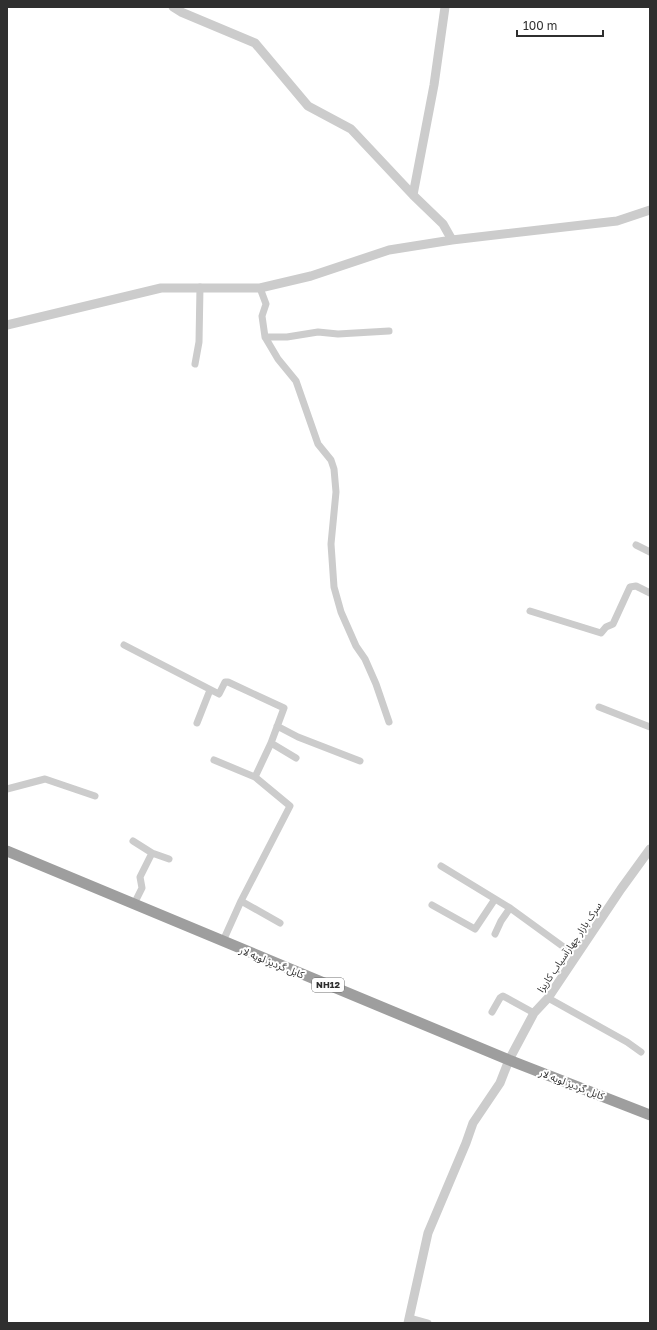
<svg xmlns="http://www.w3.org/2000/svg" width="657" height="1330" viewBox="0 0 657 1330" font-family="'Golos Text','Noto Sans Arabic',sans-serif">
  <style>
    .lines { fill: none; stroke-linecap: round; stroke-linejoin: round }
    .minor { stroke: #ccc; stroke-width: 7 }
    .tertiary { stroke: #ccc; stroke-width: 9 }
    .trunk { stroke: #9e9e9e; stroke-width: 11 }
    .labels { text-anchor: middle; stroke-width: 4; stroke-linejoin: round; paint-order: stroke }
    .shield { fill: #fff; stroke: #6d6d6d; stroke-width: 1 }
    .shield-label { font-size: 9px; font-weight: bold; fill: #2f2f2f }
    .street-label { font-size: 10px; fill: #2f2f2f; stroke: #fff }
  </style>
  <rect width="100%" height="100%" fill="#fff"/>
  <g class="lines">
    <path class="minor" d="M260,288L266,304L262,316L265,337L278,359L296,381L318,444L331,460L334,469L336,492L331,544L334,587L341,612L356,646L365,659L376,684L389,722
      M265,337H287L318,332L338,334L389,331
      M195,364L199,342L200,287
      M636,545L650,552
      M530,611L601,633L606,627L613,624L630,587L636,586L650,593
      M124,645L219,694L225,682H228L284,708L271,743L255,777
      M599,707L650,727
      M197,723L210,690
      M277,726L298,737L360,761
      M271,743L296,758
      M214,760L255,777L290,806L241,901L223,941
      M7,789L45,779L95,796
      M133,841L152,853L169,859
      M441,866L510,908L576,956
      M241,901L280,923
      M134,904L142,888L140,877L152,853
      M432,905L475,929L495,899
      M495,934L501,921L510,908
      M548,998L627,1042L641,1052
      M492,1012L500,998L503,996L534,1013
      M410,1318L428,1323"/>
    <path class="tertiary" d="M173,7L181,12L255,43L308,106L351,129L413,195L443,224L452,240L617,221L650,210
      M413,195L434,85L445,7
      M7,325L161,288H260L311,276L389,250L452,240
      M408,1323L428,1233L466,1143L473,1123L500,1083L509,1060L534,1013L548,998L621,889L650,849"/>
    <path class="trunk" d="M7,851L509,1060L650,1115"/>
  </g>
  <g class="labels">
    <rect class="shield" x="312" y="978" width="32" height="14" rx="3"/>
    <g class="shield-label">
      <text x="328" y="988">NH12</text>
    </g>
    <g class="street-label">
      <text transform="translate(569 947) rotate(-56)" y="4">سرک بازار چهارآسیاب کاریزا</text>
      <text transform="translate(272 962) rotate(22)" y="4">کابل گردیز لویه لار</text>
      <text transform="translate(572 1084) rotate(21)" y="4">کابل گردیز لویه لار</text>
    </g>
  </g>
  <rect width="657" height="1330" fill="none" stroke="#2f2f2f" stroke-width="16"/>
  <path d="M517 30v6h86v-6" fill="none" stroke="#2f2f2f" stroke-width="2"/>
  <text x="523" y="30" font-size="12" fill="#2f2f2f" stroke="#ffffff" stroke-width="3" paint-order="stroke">100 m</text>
</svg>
